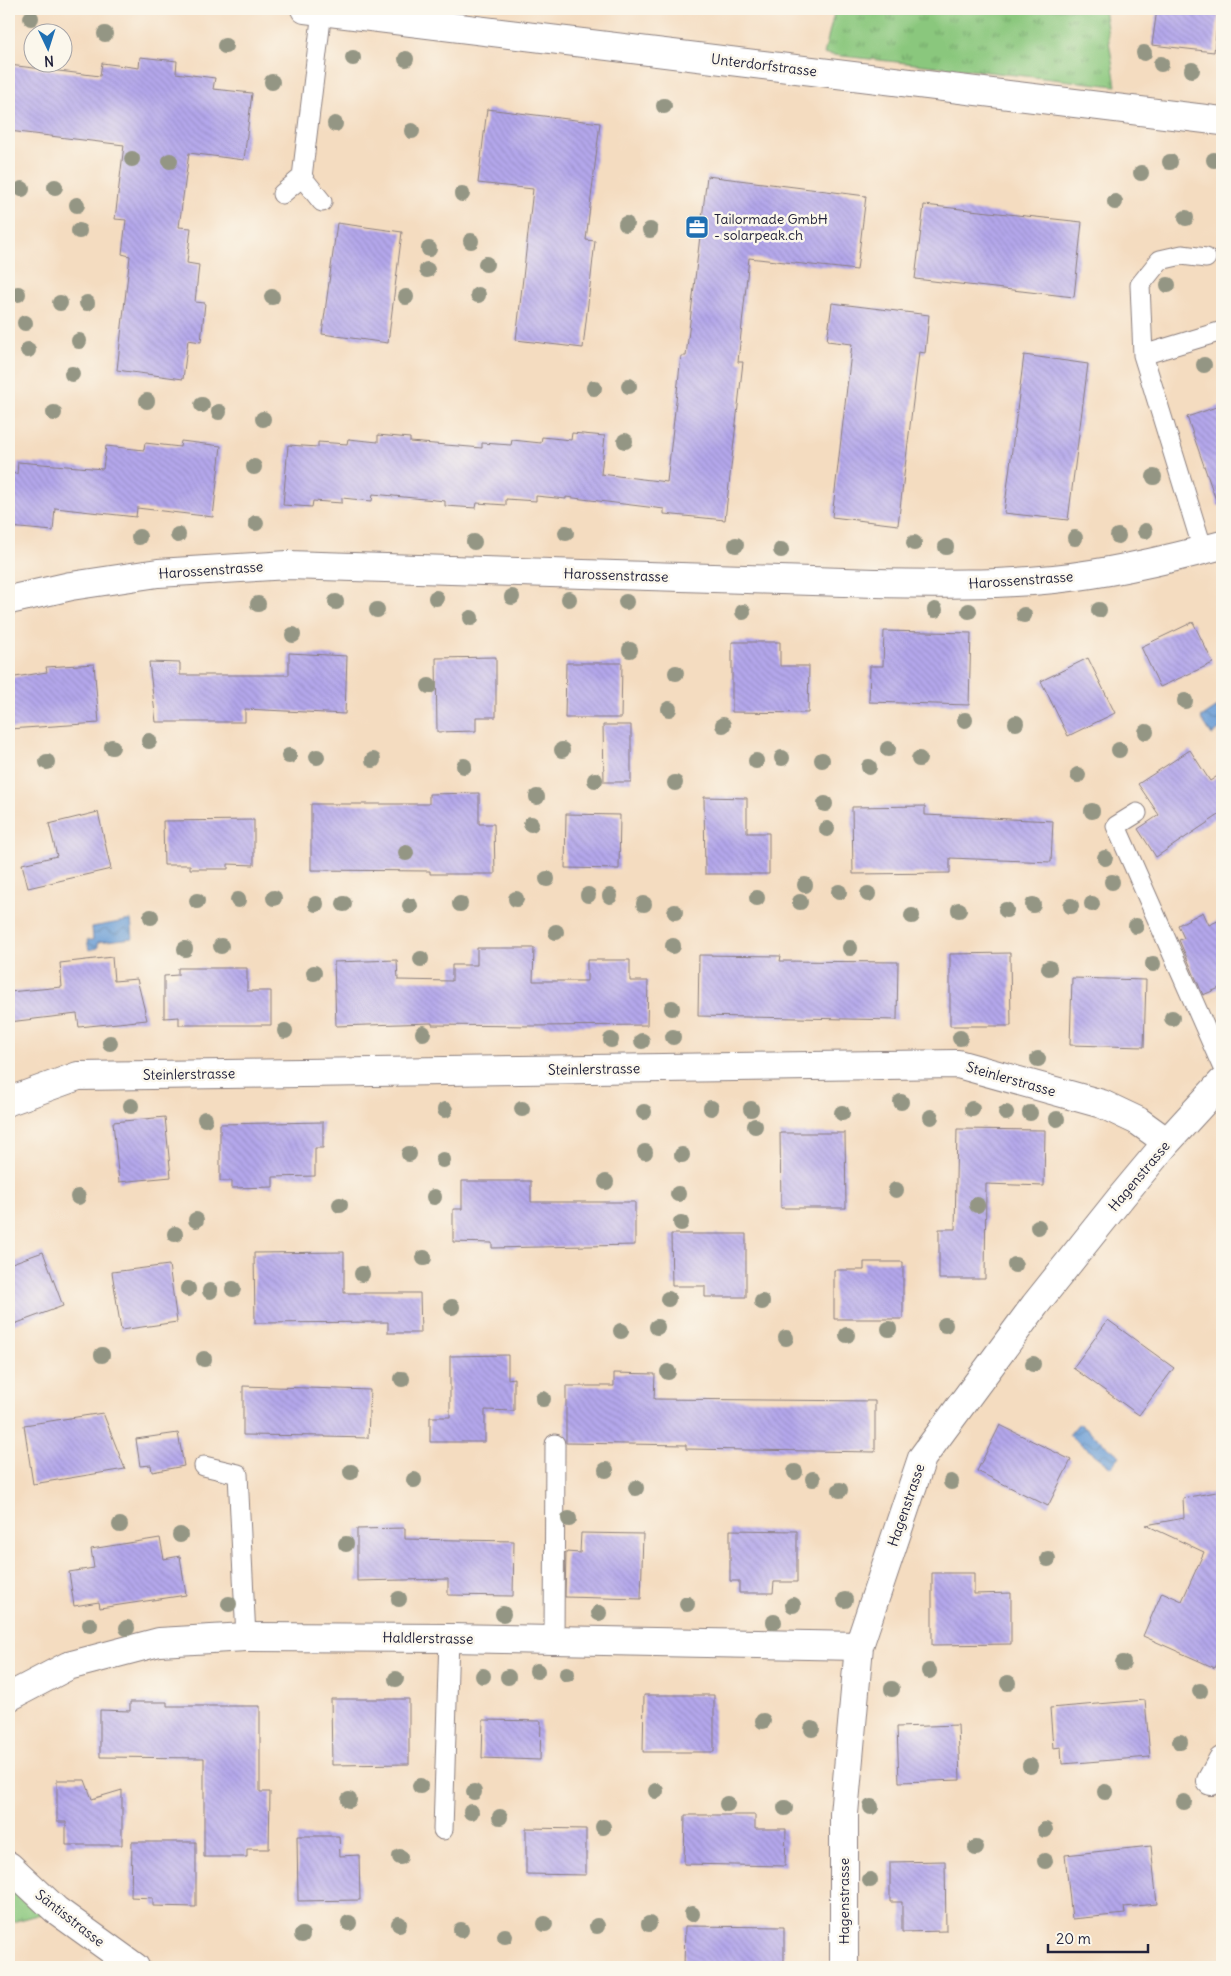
<svg xmlns="http://www.w3.org/2000/svg" width="1231" height="1976" viewBox="0 0 1231 1976" font-family="Delius,sans-serif">
  <style>
    .grass { fill: url(#grass-tufts); stroke: #56745c }
    .water { fill: url(#water-waves); stroke: #466088 }
    .building { fill: url(#building-back-hatch) }
    .lines { fill: none; stroke-linecap: round; stroke-linejoin: round }
    .lane-casing { stroke: #8b7f7e; stroke-width: 21 }
    .street-casing { stroke: #8b7f7e; stroke-width: 30 }
    .secondary-casing { stroke: #8b7f7e; stroke-width: 30 }
    .lane { stroke: #fff; stroke-width: 19 }
    .street { stroke: #fff; stroke-width: 28 }
    .secondary { stroke: #fff; stroke-width: 28 }
    .tree { fill: #949684 }
    .labels { text-anchor: middle; stroke-width: 5; stroke-linejoin: round; paint-order: stroke }
    .street-label { font-size: 14px; fill: #22223b; stroke: #fbf7ec }
    .poi-label { font-size: 14px; fill: #22223b; stroke: #fbf7ec; text-anchor: start }
  </style>
  <defs>
    <pattern id="grass-tufts" width="24" height="20" patternUnits="userSpaceOnUse" patternTransform="scale(1.25)"><rect width="24" height="20" fill="#8ac77d"/><path d="M3 7l-1-3M5 7V3M7 7l1-3M15 17l-1-3M17 17v-4M19 17l1-3" fill="none" stroke="#70a168"/></pattern>
    <pattern id="water-waves" width="16" height="10" patternUnits="userSpaceOnUse" patternTransform="scale(1.25)"><rect width="16" height="10" fill="#6a9dd5"/><path d="M0 5q4-4 8 0t8 0" fill="none" stroke="#5780ae"/></pattern>
    <pattern id="building-back-hatch" width="6" height="6" patternUnits="userSpaceOnUse" patternTransform="scale(1.25)"><rect width="6" height="6" fill="#b4a7eb"/><path d="M-1 5l2 2M0 0l6 6M5-1l2 2" fill="none" stroke="#9a8fca"/></pattern>
  </defs>
  <rect width="100%" height="100%" fill="#fbf7ec"/>
  <filter id="ink" filterUnits="userSpaceOnUse"><feTurbulence type="fractalNoise" baseFrequency=".02" numOctaves="2"/><feDisplacementMap in="SourceGraphic" scale="10" xChannelSelector="R" yChannelSelector="G"/><feConvolveMatrix kernelMatrix="1 2 1 2 8 2 1 2 1" color-interpolation-filters="sRGB"/></filter>
  <filter id="wash" filterUnits="userSpaceOnUse"><feTurbulence type="fractalNoise" baseFrequency=".0096" numOctaves="4" result="noise"/><feDisplacementMap in="SourceGraphic" scale="20" xChannelSelector="R" yChannelSelector="G"/><feGaussianBlur stdDeviation="1.12" result="paint"/><feColorMatrix in="noise" values="0 0 0 0 0 0 0 0 0 0 0 0 0 0 0 0 0 1.4 0 .05"/><feComposite in="paint" operator="in"/></filter>
  <g filter="url(#wash)">
    <rect width="100%" height="100%" fill="#f4dcc0"/>
    <path class="grass" d="M835,9H1104L1116,86L824,54Z
      M9,1866L56,1910L9,1923Z"/>
    <path class="water" d="M1222,704V728L1212,735L1201,718Z
      M131,920L133,938L98,942V948L89,950L87,940H93L92,927Z
      M1079,1423L1120,1456L1111,1467L1069,1435Z"/>
    <g id="blocks">
      <path class="building" d="M1157,9H1219L1214,52L1152,45Z
        M140,57L177,61L176,73L215,78L213,89L252,93L244,160L189,153L179,227L191,228L187,263L199,265L195,302L205,303L201,342L188,340L183,379L117,370L130,256L122,254L126,220L115,219L124,145L9,131V65L100,76L102,63L139,68Z
        M487,109L600,123L586,240L595,241L583,348L516,340L533,189L478,183Z
        M707,176L866,196L857,270L749,258L738,362H743L725,520L664,514V509L566,497V499L536,496V501L506,499V505L477,503L476,508L445,506V501L373,494L372,501L342,498V503L313,501L312,507L283,505L288,445L318,447V442L347,444L348,439L378,442V435L410,438V442L482,448V443L511,445L512,440L541,443L542,437L571,440L572,433L605,436L601,474L667,482L681,356H686Z
        M924,205L1082,222L1074,297L915,279Z
        M337,223L402,232L388,343L322,334Z
        M832,303L929,315L925,353L919,352L898,525L832,517L852,344L827,341Z
        M1024,355L1088,364L1068,520L1004,513Z
        M1222,405V505L1218,506L1187,417Z
        M181,441L221,446L213,517L137,508L136,517L55,508L53,531L9,527V473L17,474L18,462L103,469L106,446L144,450L145,443L180,447Z
        M1193,622L1213,663L1160,687L1141,647Z
        M884,631L971,633L969,705L869,702L870,666H883Z
        M732,642H780V666H809L808,713L732,712Z
        M289,653L347,656L345,714L245,709V722H156L149,662L180,663V675H289Z
        M496,657V717H476V731L437,732L436,658Z
        M1088,658L1115,713L1068,736L1041,681Z
        M566,663H622L621,718H565Z
        M94,664L99,723L9,729V678L47,672L46,667Z
        M603,725H631V782H604Z
        M1190,750L1210,781L1222,773V813L1156,857L1138,829L1159,815L1138,784Z
        M479,793V824H494L495,874H430V871L311,870V804H429V794Z
        M704,797L747,798V833H769V874H705Z
        M925,806V815L1053,821L1051,862L950,858V873L853,874L852,807Z
        M98,812L111,869L28,888L22,864L57,856L49,824Z
        M566,814L620,815L619,869L565,868Z
        M254,820V865L228,864V869H190V865H164L163,821Z
        M1203,912L1209,925L1222,919V987L1203,995L1179,940L1184,938L1178,925Z
        M477,948H534L533,981H587V960H630V981H648L647,1025L533,1026L432,1025V1023L336,1026L334,962L397,960L398,980L452,981V965H477Z
        M1010,953L1011,1026H950V954Z
        M699,955L781,956L780,961L898,962L897,1020L698,1016Z
        M112,957L114,981L137,979L147,1020L79,1027L77,1014L9,1022V992L62,987L60,963Z
        M178,968H247V991H271V1025H179V1017L164,1018V976L178,975Z
        M1072,978L1146,980L1144,1047L1070,1045Z
        M165,1117L171,1177L119,1182L113,1122Z
        M323,1122V1148H315V1176L273,1177V1187L232,1188V1181H220V1124Z
        M957,1129L1045,1130L1044,1186L986,1184L985,1279H939V1229H955Z
        M780,1133H845L846,1208H781Z
        M462,1181H531V1202H635V1245L492,1248V1243L453,1242V1209H462Z
        M671,1234H746V1297H705V1286H672Z
        M43,1252L63,1306L9,1326V1264Z
        M344,1252V1293H420L421,1333H388V1322L255,1323L254,1253Z
        M864,1262H903V1319H834V1270H864Z
        M169,1265L177,1322L121,1330L112,1272Z
        M1108,1320L1174,1368L1139,1415L1073,1368Z
        M508,1355V1379L514,1378V1411L485,1410V1442H430V1417H450V1356Z
        M614,1373L655,1374L654,1399L875,1401V1452L686,1449V1445L566,1443V1386H614Z
        M243,1386L370,1390L368,1438L325,1437V1436L243,1435Z
        M103,1413L125,1469L33,1484L24,1425Z
        M1000,1425L1071,1460L1048,1506L977,1471Z
        M178,1433L184,1466L152,1472L151,1465L140,1466L136,1439Z
        M1222,1491V1652L1215,1668L1143,1636L1162,1592L1182,1601L1204,1552L1146,1525L1184,1518L1183,1498Z
        M405,1528V1539L514,1541L513,1596L448,1595V1579L357,1581V1529Z
        M730,1530L797,1531V1582H774L773,1593H739V1581H730Z
        M581,1533L643,1534L641,1599L565,1597L566,1552L580,1553Z
        M160,1538L164,1559L180,1556L186,1595L100,1608L99,1602L74,1606L69,1572L94,1568L91,1549Z
        M932,1573H974V1594L1011,1593V1644L932,1645Z
        M644,1695H714V1752H643Z
        M331,1699H409V1764L332,1765Z
        M1145,1700L1150,1757L1062,1764L1061,1747L1053,1748L1050,1708Z
        M130,1702H167V1706H260V1792H270L269,1849H247V1857H204V1758L100,1757V1710L130,1711Z
        M483,1720L541,1721L540,1760L482,1758Z
        M958,1725L960,1780L899,1782L897,1727Z
        M57,1780H85L92,1799L122,1790V1845H66V1822H57Z
        M685,1815H755V1829H786L785,1866L684,1864Z
        M526,1828L586,1829V1875L526,1874Z
        M297,1836H339L340,1856L359,1855L360,1900L298,1901Z
        M132,1842H196V1907L153,1906V1898L131,1897Z
        M1151,1846L1157,1904L1124,1907L1125,1914L1072,1919L1065,1855Z
        M945,1861L946,1931L902,1932V1902H890V1862Z
        M685,1926L784,1927V1967H684Z"/>
    </g>
  </g>
  <g filter="url(#ink)">
    <use href="#blocks" fill-opacity="0" stroke="#8b7f7e" stroke-width="1"/>
    <g class="lines">
      <g class="lane-casing">
        <path id="lane" d="M302,177L322,202
          M282,194L302,177L322,11
          M1143,355L1140,285L1160,260L1182,255L1206,258
          M1203,550L1143,355L1222,331
          M1137,813L1116,826L1222,1066
          M204,1466L238,1474L246,1637
          M554,1641L555,1444
          M443,1830L449,1638"/>
      </g>
      <g class="street-casing">
        <path id="street" d="M9,600L71,586L158,573L288,565L876,583C936,584 995,585 1054,579C1111,573 1167,560 1222,545
          M9,1101L78,1076L958,1064L1102,1104L1138,1121L1167,1142
          M9,1697L68,1666L159,1642L246,1637L449,1638L859,1646
          M1211,1781L1222,1761
          M9,1866L56,1910L135,1967
          M844,1967V1814L859,1646L922,1458L1035,1305L1122,1196L1167,1142L1222,1082"/>
      </g>
      <g class="secondary-casing">
        <path id="secondary" d="M305,9L1222,121"/>
      </g>
      <use href="#lane" class="lane"/>
      <use href="#street" class="street"/>
      <use href="#secondary" class="secondary"/>
    </g>
    <g class="tree">
      <circle cx="31" cy="18" r="8"/>
      <circle cx="105" cy="34" r="8"/>
      <circle cx="225" cy="46" r="8"/>
      <circle cx="1144" cy="53" r="8"/>
      <circle cx="353" cy="58" r="8"/>
      <circle cx="406" cy="59" r="8"/>
      <circle cx="1161" cy="64" r="8"/>
      <circle cx="1192" cy="70" r="8"/>
      <circle cx="272" cy="82" r="8"/>
      <circle cx="664" cy="106" r="8"/>
      <circle cx="335" cy="124" r="8"/>
      <circle cx="412" cy="131" r="8"/>
      <circle cx="132" cy="159" r="8"/>
      <circle cx="1214" cy="160" r="8"/>
      <circle cx="170" cy="161" r="8"/>
      <circle cx="1170" cy="162" r="8"/>
      <circle cx="1141" cy="173" r="8"/>
      <circle cx="55" cy="187" r="8"/>
      <circle cx="22" cy="189" r="8"/>
      <circle cx="462" cy="194" r="8"/>
      <circle cx="1115" cy="202" r="8"/>
      <circle cx="77" cy="205" r="8"/>
      <circle cx="1186" cy="218" r="8"/>
      <circle cx="626" cy="224" r="8"/>
      <circle cx="650" cy="230" r="8"/>
      <circle cx="79" cy="231" r="8"/>
      <circle cx="471" cy="241" r="8"/>
      <circle cx="429" cy="249" r="8"/>
      <circle cx="486" cy="264" r="8"/>
      <circle cx="427" cy="270" r="8"/>
      <circle cx="1168" cy="285" r="8"/>
      <circle cx="18" cy="294" r="8"/>
      <circle cx="478" cy="295" r="8"/>
      <circle cx="272" cy="297" r="8"/>
      <circle cx="406" cy="297" r="8"/>
      <circle cx="60" cy="303" r="8"/>
      <circle cx="87" cy="303" r="8"/>
      <circle cx="25" cy="323" r="8"/>
      <circle cx="79" cy="341" r="8"/>
      <circle cx="28" cy="350" r="8"/>
      <circle cx="1204" cy="365" r="8"/>
      <circle cx="72" cy="374" r="8"/>
      <circle cx="629" cy="386" r="8"/>
      <circle cx="594" cy="388" r="8"/>
      <circle cx="147" cy="401" r="8"/>
      <circle cx="202" cy="405" r="8"/>
      <circle cx="219" cy="412" r="8"/>
      <circle cx="54" cy="413" r="8"/>
      <circle cx="263" cy="419" r="8"/>
      <circle cx="625" cy="441" r="8"/>
      <circle cx="254" cy="467" r="8"/>
      <circle cx="1154" cy="477" r="8"/>
      <circle cx="256" cy="523" r="8"/>
      <circle cx="1145" cy="531" r="8"/>
      <circle cx="566" cy="533" r="8"/>
      <circle cx="178" cy="535" r="8"/>
      <circle cx="1118" cy="536" r="8"/>
      <circle cx="139" cy="537" r="8"/>
      <circle cx="1075" cy="538" r="8"/>
      <circle cx="474" cy="542" r="8"/>
      <circle cx="914" cy="543" r="8"/>
      <circle cx="736" cy="545" r="8"/>
      <circle cx="946" cy="547" r="8"/>
      <circle cx="781" cy="550" r="8"/>
      <circle cx="512" cy="597" r="8"/>
      <circle cx="436" cy="598" r="8"/>
      <circle cx="569" cy="599" r="8"/>
      <circle cx="336" cy="602" r="8"/>
      <circle cx="626" cy="602" r="8"/>
      <circle cx="258" cy="604" r="8"/>
      <circle cx="377" cy="610" r="8"/>
      <circle cx="935" cy="610" r="8"/>
      <circle cx="1099" cy="610" r="8"/>
      <circle cx="969" cy="611" r="8"/>
      <circle cx="743" cy="612" r="8"/>
      <circle cx="1024" cy="615" r="8"/>
      <circle cx="471" cy="618" r="8"/>
      <circle cx="293" cy="635" r="8"/>
      <circle cx="630" cy="650" r="8"/>
      <circle cx="676" cy="673" r="8"/>
      <circle cx="429" cy="686" r="8"/>
      <circle cx="1185" cy="701" r="8"/>
      <circle cx="669" cy="709" r="8"/>
      <circle cx="965" cy="720" r="8"/>
      <circle cx="1016" cy="723" r="8"/>
      <circle cx="723" cy="725" r="8"/>
      <circle cx="1146" cy="732" r="8"/>
      <circle cx="149" cy="741" r="8"/>
      <circle cx="112" cy="747" r="8"/>
      <circle cx="888" cy="749" r="8"/>
      <circle cx="562" cy="750" r="8"/>
      <circle cx="1119" cy="750" r="8"/>
      <circle cx="289" cy="756" r="8"/>
      <circle cx="317" cy="757" r="8"/>
      <circle cx="782" cy="758" r="8"/>
      <circle cx="919" cy="759" r="8"/>
      <circle cx="373" cy="760" r="8"/>
      <circle cx="822" cy="760" r="8"/>
      <circle cx="756" cy="761" r="8"/>
      <circle cx="47" cy="762" r="8"/>
      <circle cx="464" cy="766" r="8"/>
      <circle cx="869" cy="767" r="8"/>
      <circle cx="1078" cy="775" r="8"/>
      <circle cx="595" cy="780" r="8"/>
      <circle cx="675" cy="783" r="8"/>
      <circle cx="537" cy="797" r="8"/>
      <circle cx="825" cy="804" r="8"/>
      <circle cx="1092" cy="811" r="8"/>
      <circle cx="531" cy="824" r="8"/>
      <circle cx="827" cy="829" r="8"/>
      <circle cx="406" cy="853" r="8"/>
      <circle cx="1105" cy="858" r="8"/>
      <circle cx="547" cy="879" r="8"/>
      <circle cx="1112" cy="882" r="8"/>
      <circle cx="805" cy="885" r="8"/>
      <circle cx="839" cy="892" r="8"/>
      <circle cx="868" cy="894" r="8"/>
      <circle cx="588" cy="895" r="8"/>
      <circle cx="610" cy="896" r="8"/>
      <circle cx="274" cy="898" r="8"/>
      <circle cx="757" cy="898" r="8"/>
      <circle cx="516" cy="899" r="8"/>
      <circle cx="238" cy="900" r="8"/>
      <circle cx="197" cy="901" r="8"/>
      <circle cx="800" cy="902" r="8"/>
      <circle cx="316" cy="904" r="8"/>
      <circle cx="344" cy="904" r="8"/>
      <circle cx="460" cy="904" r="8"/>
      <circle cx="644" cy="904" r="8"/>
      <circle cx="1092" cy="904" r="8"/>
      <circle cx="1033" cy="905" r="8"/>
      <circle cx="410" cy="906" r="8"/>
      <circle cx="1071" cy="906" r="8"/>
      <circle cx="959" cy="910" r="8"/>
      <circle cx="1006" cy="910" r="8"/>
      <circle cx="675" cy="912" r="8"/>
      <circle cx="912" cy="916" r="8"/>
      <circle cx="151" cy="917" r="8"/>
      <circle cx="1136" cy="926" r="8"/>
      <circle cx="556" cy="932" r="8"/>
      <circle cx="221" cy="946" r="8"/>
      <circle cx="673" cy="946" r="8"/>
      <circle cx="850" cy="948" r="8"/>
      <circle cx="185" cy="949" r="8"/>
      <circle cx="421" cy="959" r="8"/>
      <circle cx="1153" cy="964" r="8"/>
      <circle cx="1049" cy="968" r="8"/>
      <circle cx="314" cy="973" r="8"/>
      <circle cx="672" cy="1008" r="8"/>
      <circle cx="1172" cy="1018" r="8"/>
      <circle cx="285" cy="1031" r="8"/>
      <circle cx="423" cy="1033" r="8"/>
      <circle cx="673" cy="1037" r="8"/>
      <circle cx="960" cy="1038" r="8"/>
      <circle cx="611" cy="1040" r="8"/>
      <circle cx="642" cy="1041" r="8"/>
      <circle cx="110" cy="1043" r="8"/>
      <circle cx="1038" cy="1059" r="8"/>
      <circle cx="901" cy="1102" r="8"/>
      <circle cx="131" cy="1106" r="8"/>
      <circle cx="711" cy="1108" r="8"/>
      <circle cx="522" cy="1109" r="8"/>
      <circle cx="751" cy="1109" r="8"/>
      <circle cx="972" cy="1109" r="8"/>
      <circle cx="445" cy="1110" r="8"/>
      <circle cx="644" cy="1112" r="8"/>
      <circle cx="842" cy="1113" r="8"/>
      <circle cx="1006" cy="1113" r="8"/>
      <circle cx="1030" cy="1113" r="8"/>
      <circle cx="931" cy="1117" r="8"/>
      <circle cx="205" cy="1119" r="8"/>
      <circle cx="1057" cy="1119" r="8"/>
      <circle cx="755" cy="1126" r="8"/>
      <circle cx="645" cy="1152" r="8"/>
      <circle cx="409" cy="1154" r="8"/>
      <circle cx="682" cy="1155" r="8"/>
      <circle cx="443" cy="1160" r="8"/>
      <circle cx="606" cy="1182" r="8"/>
      <circle cx="896" cy="1190" r="8"/>
      <circle cx="678" cy="1194" r="8"/>
      <circle cx="78" cy="1197" r="8"/>
      <circle cx="434" cy="1197" r="8"/>
      <circle cx="340" cy="1205" r="8"/>
      <circle cx="977" cy="1205" r="8"/>
      <circle cx="196" cy="1220" r="8"/>
      <circle cx="681" cy="1223" r="8"/>
      <circle cx="1038" cy="1227" r="8"/>
      <circle cx="175" cy="1234" r="8"/>
      <circle cx="424" cy="1258" r="8"/>
      <circle cx="1015" cy="1265" r="8"/>
      <circle cx="362" cy="1274" r="8"/>
      <circle cx="188" cy="1289" r="8"/>
      <circle cx="233" cy="1289" r="8"/>
      <circle cx="210" cy="1291" r="8"/>
      <circle cx="668" cy="1299" r="8"/>
      <circle cx="762" cy="1302" r="8"/>
      <circle cx="452" cy="1307" r="8"/>
      <circle cx="945" cy="1325" r="8"/>
      <circle cx="657" cy="1327" r="8"/>
      <circle cx="889" cy="1329" r="8"/>
      <circle cx="621" cy="1331" r="8"/>
      <circle cx="847" cy="1335" r="8"/>
      <circle cx="786" cy="1338" r="8"/>
      <circle cx="102" cy="1355" r="8"/>
      <circle cx="204" cy="1359" r="8"/>
      <circle cx="1033" cy="1364" r="8"/>
      <circle cx="668" cy="1372" r="8"/>
      <circle cx="402" cy="1379" r="8"/>
      <circle cx="543" cy="1399" r="8"/>
      <circle cx="606" cy="1470" r="8"/>
      <circle cx="351" cy="1472" r="8"/>
      <circle cx="795" cy="1472" r="8"/>
      <circle cx="813" cy="1479" r="8"/>
      <circle cx="414" cy="1480" r="8"/>
      <circle cx="951" cy="1482" r="8"/>
      <circle cx="636" cy="1488" r="8"/>
      <circle cx="840" cy="1490" r="8"/>
      <circle cx="569" cy="1519" r="8"/>
      <circle cx="120" cy="1525" r="8"/>
      <circle cx="180" cy="1535" r="8"/>
      <circle cx="346" cy="1544" r="8"/>
      <circle cx="1048" cy="1559" r="8"/>
      <circle cx="399" cy="1599" r="8"/>
      <circle cx="845" cy="1600" r="8"/>
      <circle cx="229" cy="1604" r="8"/>
      <circle cx="687" cy="1604" r="8"/>
      <circle cx="793" cy="1605" r="8"/>
      <circle cx="599" cy="1613" r="8"/>
      <circle cx="503" cy="1614" r="8"/>
      <circle cx="774" cy="1622" r="8"/>
      <circle cx="90" cy="1625" r="8"/>
      <circle cx="127" cy="1628" r="8"/>
      <circle cx="1123" cy="1663" r="8"/>
      <circle cx="537" cy="1671" r="8"/>
      <circle cx="929" cy="1671" r="8"/>
      <circle cx="567" cy="1674" r="8"/>
      <circle cx="483" cy="1676" r="8"/>
      <circle cx="508" cy="1677" r="8"/>
      <circle cx="396" cy="1679" r="8"/>
      <circle cx="1008" cy="1683" r="8"/>
      <circle cx="892" cy="1689" r="8"/>
      <circle cx="1200" cy="1691" r="8"/>
      <circle cx="763" cy="1721" r="8"/>
      <circle cx="812" cy="1729" r="8"/>
      <circle cx="1180" cy="1742" r="8"/>
      <circle cx="1030" cy="1766" r="8"/>
      <circle cx="420" cy="1786" r="8"/>
      <circle cx="656" cy="1791" r="8"/>
      <circle cx="474" cy="1792" r="8"/>
      <circle cx="1105" cy="1792" r="8"/>
      <circle cx="349" cy="1800" r="8"/>
      <circle cx="1184" cy="1802" r="8"/>
      <circle cx="727" cy="1804" r="8"/>
      <circle cx="871" cy="1807" r="8"/>
      <circle cx="785" cy="1808" r="8"/>
      <circle cx="471" cy="1812" r="8"/>
      <circle cx="500" cy="1817" r="8"/>
      <circle cx="603" cy="1827" r="8"/>
      <circle cx="1045" cy="1830" r="8"/>
      <circle cx="976" cy="1848" r="8"/>
      <circle cx="400" cy="1857" r="8"/>
      <circle cx="1045" cy="1861" r="8"/>
      <circle cx="870" cy="1880" r="8"/>
      <circle cx="692" cy="1914" r="8"/>
      <circle cx="349" cy="1923" r="8"/>
      <circle cx="399" cy="1924" r="8"/>
      <circle cx="545" cy="1924" r="8"/>
      <circle cx="649" cy="1924" r="8"/>
      <circle cx="597" cy="1926" r="8"/>
      <circle cx="461" cy="1930" r="8"/>
      <circle cx="302" cy="1935" r="8"/>
      <circle cx="505" cy="1936" r="8"/>
    </g>
  </g>
  <defs>
    <g id="office-square" transform="scale(1.25)"><rect x="-9" y="-9" width="18" height="18" rx="4" fill="#1f6fb2" stroke="#fbf7ec"/><path d="M-6-3h4V-5.5h4V-3h4V5H-6ZM-1-4.5V-3h2v-1.5ZM-6 0V1H6V0Z" fill="#fff"/></g>
  </defs>
  <g fill-rule="evenodd">
    <use href="#office-square" x="697" y="227"/>
  </g>
  <g class="labels">
    <g class="street-label">
      <text transform="translate(764 65) rotate(7)" y="5">Unterdorfstrasse</text>
      <text transform="translate(211 570) rotate(-4)" y="5">Harossenstrasse</text>
      <text transform="translate(616 575) rotate(2)" y="5">Harossenstrasse</text>
      <text transform="translate(1021 580) rotate(-4)" y="5">Harossenstrasse</text>
      <text transform="translate(594 1069) rotate(-1)" y="5">Steinlerstrasse</text>
      <text transform="translate(189 1074) rotate(-1)" y="5">Steinlerstrasse</text>
      <text transform="translate(1011 1079) rotate(16)" y="5">Steinlerstrasse</text>
      <text transform="translate(1139 1176) rotate(-50)" y="5">Hagenstrasse</text>
      <text transform="translate(906 1505) rotate(-71)" y="5">Hagenstrasse</text>
      <text transform="translate(428 1638) rotate(1)" y="5">Haldlerstrasse</text>
      <text transform="translate(844 1901) rotate(-90)" y="5">Hagenstrasse</text>
      <text transform="translate(70 1918) rotate(38)" y="5">Säntisstrasse</text>
    </g>
    <g class="poi-label">
      <text x="714" y="224">Tailormade GmbH<tspan x="714" dy="16">- solarpeak.ch</tspan></text>
    </g>
  </g>
  <rect width="1231" height="1976" fill="none" stroke="#fbf7ec" stroke-width="30"/>
  <g transform="translate(48 48) rotate(176)"><circle r="24" fill="#fbf7ec" stroke="#a4a2a5"/>
  <path d="M0-4L9 19L0 12L-9 19Z" fill="#1f6fb2"/>
  <text y="-8" font-size="14" font-weight="bold" text-anchor="middle" fill="#22223b">N</text>
  </g>
  <path d="M1048 1944v8h100v-8" fill="none" stroke="#22223b" stroke-width="2.5"/>
  <text x="1056" y="1944" font-size="15" fill="#22223b" stroke="#fbf7ec" stroke-width="4" paint-order="stroke">20 m</text>
</svg>
